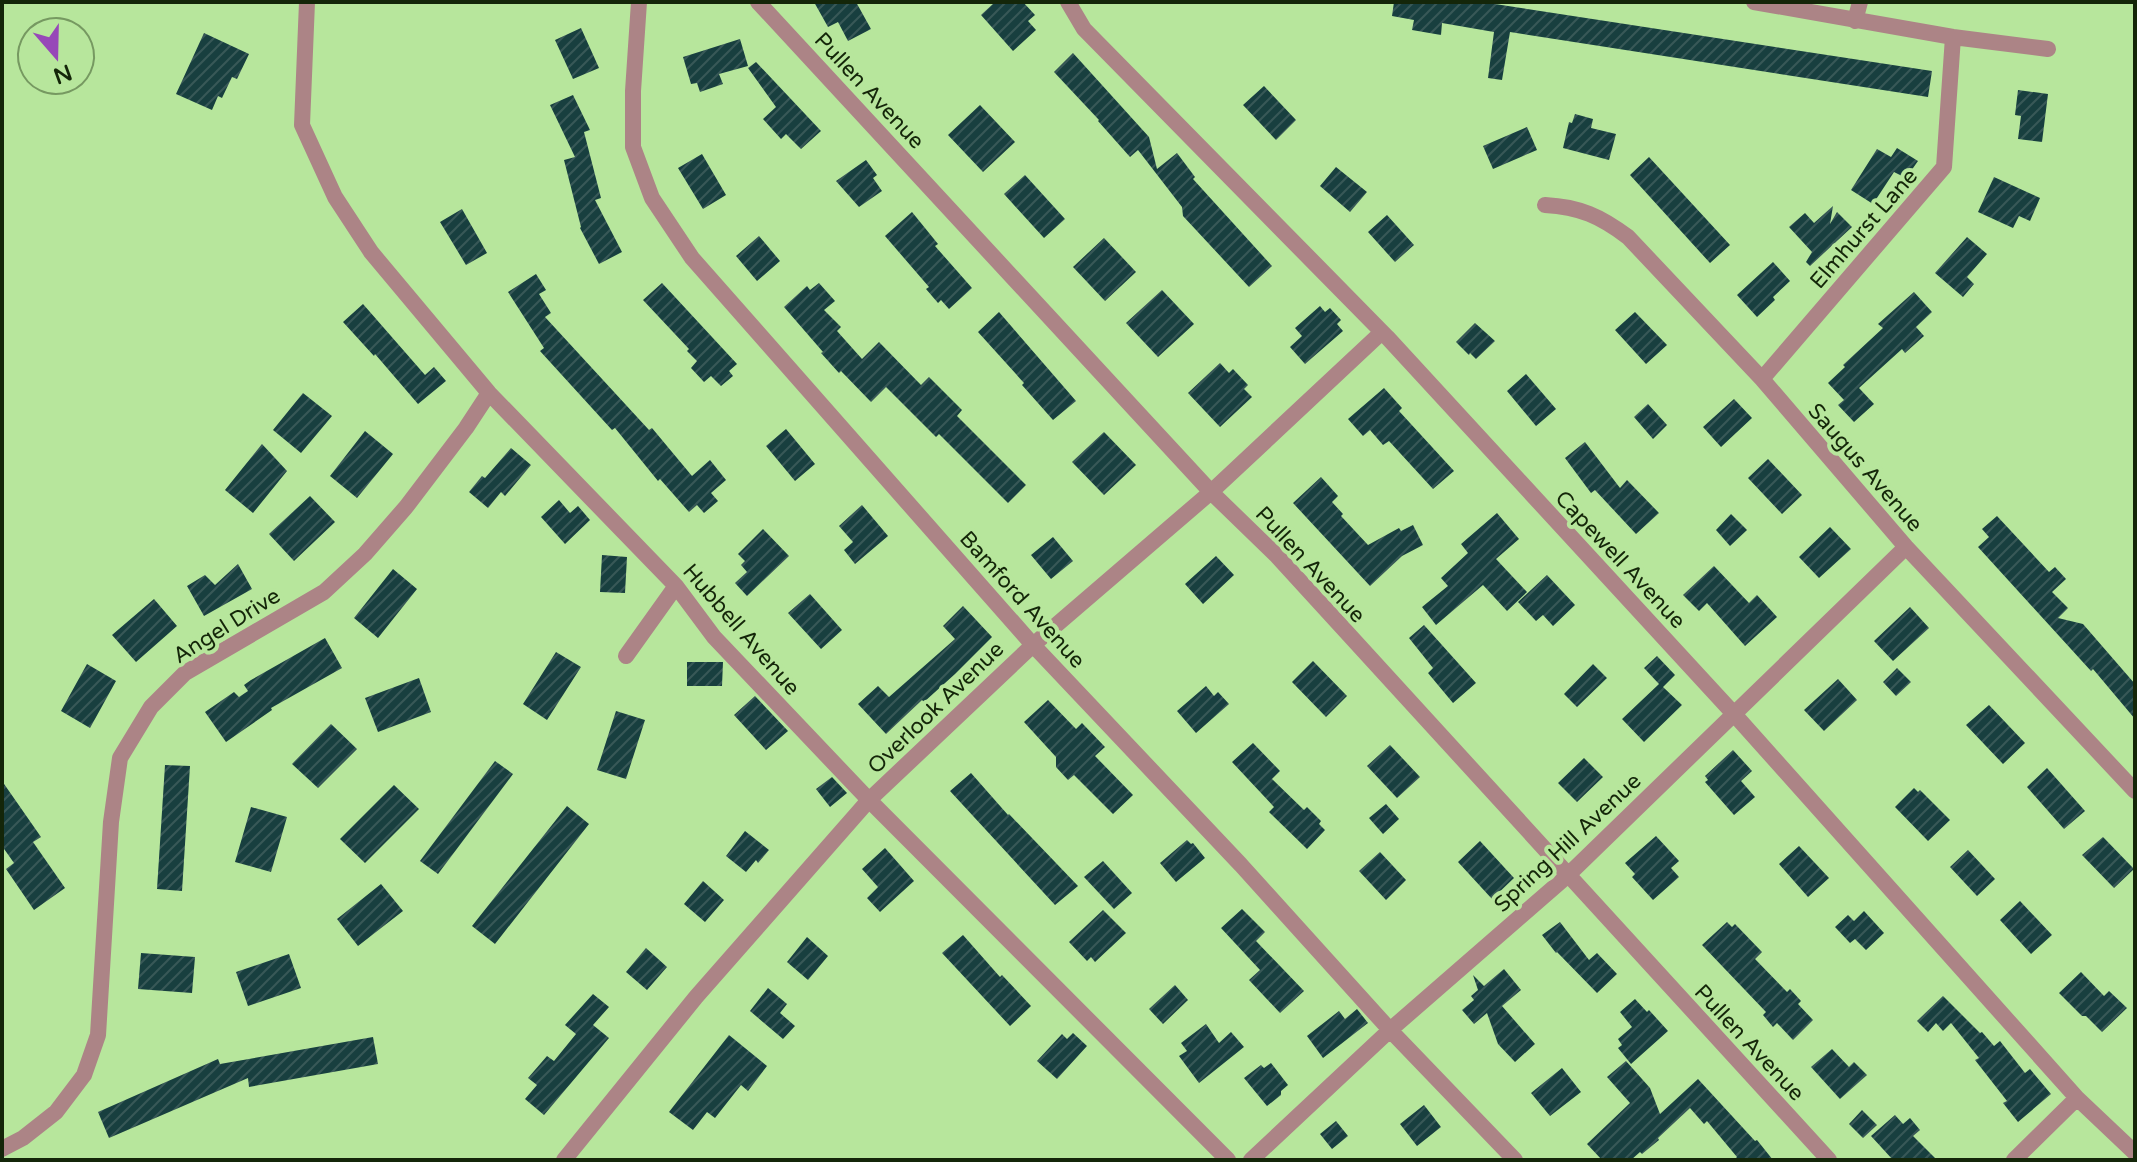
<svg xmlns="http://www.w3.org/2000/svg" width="2137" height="1162" viewBox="0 0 2137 1162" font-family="'Varela Round',sans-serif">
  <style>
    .building { fill: url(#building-hatch) }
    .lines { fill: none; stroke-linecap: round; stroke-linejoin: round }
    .street { stroke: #ac8486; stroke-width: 16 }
    .labels { text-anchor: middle; stroke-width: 8; stroke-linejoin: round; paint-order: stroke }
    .street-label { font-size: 22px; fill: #142609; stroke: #b7e69c }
  </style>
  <defs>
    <pattern id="building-hatch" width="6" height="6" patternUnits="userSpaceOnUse" patternTransform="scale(2)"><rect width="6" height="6" fill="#183f3f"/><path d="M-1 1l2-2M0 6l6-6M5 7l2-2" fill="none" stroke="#385857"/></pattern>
  </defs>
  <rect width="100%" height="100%" fill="#b7e69c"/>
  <path class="building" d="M814,2H856L871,29L848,41L838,22L828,27Z
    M995,2H1023L1035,15L1028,21L1036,30L1013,51L981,15Z
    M1394,2H1482L1932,71L1928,97L1510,32L1502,80L1488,78L1494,32L1442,23L1441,35L1412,30L1414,20L1392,16Z
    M581,28L599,68L573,79L555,40Z
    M204,33L249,54L237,79L232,77L222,98L218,96L212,110L176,94Z
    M740,39L748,66L719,74L723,84L700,92L697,83L691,84L683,57Z
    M1073,53L1149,137L1157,169L1177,153L1195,177L1193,179L1272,266L1249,287L1183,216L1182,207L1138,150L1130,157L1098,121L1099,120L1054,72Z
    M756,62L821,131L801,149L786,134L781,139L763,119L776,107L748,68Z
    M1264,86L1296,120L1276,140L1243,105Z
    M2018,90L2048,94L2042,142L2018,139L2021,116L2015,115Z
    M573,95L590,130L584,132L601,198L595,200L622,252L599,264L580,228L581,227L564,160L575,157L550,105Z
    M980,105L1015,142L983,172L948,135Z
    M1575,114L1593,119L1591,128L1616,134L1609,160L1563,148L1569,122L1572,123Z
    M1527,127L1537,150L1493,169L1483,146Z
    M1897,148L1918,161L1906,178L1894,172L1873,204L1851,190L1877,149L1891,157Z
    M702,154L726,195L703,209L678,168Z
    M1649,157L1730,245L1710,263L1630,175Z
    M866,160L877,175L873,178L882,191L859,207L836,181Z
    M1336,167L1367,192L1350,212L1320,186Z
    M1025,175L1065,219L1044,238L1004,194Z
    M1994,177L2040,198L2030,221L2019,216L2013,228L1978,212Z
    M1833,206L1830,224L1837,212L1852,227L1810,266L1806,262L1812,252L1789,227L1805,213L1814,223Z
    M462,209L487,253L466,265L440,222Z
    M912,212L938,244L935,246L972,288L949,309L941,300L938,303L926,289L929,287L885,236Z
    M1387,215L1414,245L1395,262L1368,232Z
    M759,236L780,261L757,281L736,256Z
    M1967,237L1987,254L1967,277L1974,284L1963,297L1935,273Z
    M1104,238L1136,272L1105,301L1073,267Z
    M1773,262L1790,281L1773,297L1775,300L1757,317L1737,295Z
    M536,274L546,290L539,294L551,313L545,317L649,430L652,428L692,476L710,460L726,480L711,493L718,501L704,513L697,505L689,512L660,479L658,481L615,428L612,430L540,351L544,348L508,292Z
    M662,283L737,364L729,371L733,376L721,386L711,376L704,382L691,368L697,361L687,351L689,349L643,300Z
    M819,283L835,301L824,310L841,327L837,331L862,359L879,342L921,385L929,377L962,410L957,416L1026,485L1008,503L939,434L936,437L886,387L871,402L841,371L839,373L821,353L823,352L784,307L807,286L810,290Z
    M1162,290L1194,324L1158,357L1126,323Z
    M1914,292L1932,312L1916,327L1924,336L1905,353L1902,349L1859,388L1874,404L1854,422L1838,405L1844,400L1828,383L1845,367L1843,365L1883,328L1878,324Z
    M363,304L425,375L434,367L446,381L418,404L375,354L374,356L343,322Z
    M1320,306L1325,312L1330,308L1341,320L1337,324L1343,331L1305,364L1290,347L1302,336L1295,328Z
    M999,312L1076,401L1053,420L1022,385L1024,383L978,332Z
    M1635,312L1667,345L1646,364L1615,330Z
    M1475,323L1495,341L1476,359L1470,353L1469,355L1456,342Z
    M1220,363L1229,373L1233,369L1248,385L1244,389L1252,397L1220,427L1188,393Z
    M1526,374L1556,409L1536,426L1507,391Z
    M1384,388L1402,408L1399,411L1454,471L1433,489L1389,441L1383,445L1370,430L1363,436L1348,419Z
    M303,393L332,416L301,453L273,430Z
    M1734,399L1752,418L1721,447L1703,427Z
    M1648,404L1667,425L1653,439L1634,417Z
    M786,429L815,464L795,481L766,446Z
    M365,431L393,454L357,498L330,476Z
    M1104,432L1136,465L1104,495L1072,462Z
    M1585,442L1620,488L1627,480L1659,513L1636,534L1595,490L1591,493L1565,458Z
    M262,444L287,471L253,513L225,490Z
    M511,448L531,465L505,496L501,492L488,508L469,492L482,476L485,478Z
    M1768,459L1802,495L1782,514L1748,478Z
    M1321,477L1338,496L1332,502L1343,514L1341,516L1368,545L1399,528L1401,531L1413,525L1423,545L1402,556L1370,586L1293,503Z
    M310,496L335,522L294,561L269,534Z
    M559,500L570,513L578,506L590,520L565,544L541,517Z
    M862,505L888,536L855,564L844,550L853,542L839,526Z
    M1497,513L1519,539L1496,559L1527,592L1507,611L1483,585L1436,625L1422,607L1448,586L1441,578L1468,553L1461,544Z
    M1731,514L1747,530L1730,546L1716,530Z
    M1997,516L2049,572L2055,567L2066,579L2052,592L2068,608L2058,618L2083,624L2135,684V719L2093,669L2091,671L1978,547L1989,537L1982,529Z
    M1830,527L1851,549L1819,578L1799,557Z
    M763,529L789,556L747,596L735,583L747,572L741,565L745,561L738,554Z
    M1053,537L1073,561L1051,579L1031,555Z
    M602,555L627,557L625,593L600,592Z
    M1216,556L1234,575L1203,604L1185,584Z
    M238,564L252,589L204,616L187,586L205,575L215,585Z
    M1714,566L1749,603L1757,595L1777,617L1745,646L1707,603L1699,611L1683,595Z
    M393,569L417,589L378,638L354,618Z
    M1547,575L1575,605L1553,626L1543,615L1536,621L1518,602Z
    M810,594L842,630L821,649L788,613Z
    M154,599L177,626L136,662L112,635Z
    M963,606L992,637L955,674L924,702L922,700L886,734L858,704L878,686L889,697L955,639L943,626Z
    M1910,607L1929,628L1893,661L1874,641Z
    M1424,625L1476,683L1453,703L1428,673L1433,668L1409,638Z
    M325,638L342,668L271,708L272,710L226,742L205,712L234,692L239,697L248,691L244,685L251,680Z
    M556,652L581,667L547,720L523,704Z
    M1657,656L1675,675L1663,687L1682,705L1644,742L1622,719L1659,684L1644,668Z
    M1313,661L1347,696L1326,717L1292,682Z
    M687,662H723L722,686H687Z
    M87,664L116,681L90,728L61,711Z
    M1593,664L1607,678L1577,707L1564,694Z
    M1897,668L1911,682L1896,696L1883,682Z
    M419,678L431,712L378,732L365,698Z
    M1838,679L1857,700L1824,731L1804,710Z
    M1206,686L1214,696L1218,692L1229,704L1196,733L1177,711Z
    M755,696L788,731L766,750L734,715Z
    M1048,700L1076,729L1082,723L1105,747L1095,756L1133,795L1113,814L1074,775L1068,780L1056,767V757L1024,722Z
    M1989,705L2025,743L2003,764L1966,725Z
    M616,711L645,720L626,779L597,770Z
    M331,724L357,749L318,788L292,764Z
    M1253,743L1280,771L1272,779L1304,810L1307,807L1321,821L1319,824L1325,830L1307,849L1269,812L1274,807L1232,762Z
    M1390,745L1420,777L1397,798L1367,766Z
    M1733,750L1752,771L1741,781L1755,797L1734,815L1705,782L1708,780L1705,776Z
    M1584,758L1603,777L1577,802L1558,783Z
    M495,761L513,774L438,874L420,861Z
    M165,765L190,766L182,891L157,889Z
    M2047,768L2085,811L2064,829L2027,787Z
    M971,773L1008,815L1009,814L1078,886L1055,905L950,791Z
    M832,777L847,793L830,807L816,789Z
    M2,781L41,837L33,842L65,888L34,910L6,869L14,863L2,846Z
    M394,785L419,809L365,863L340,839Z
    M1914,788L1918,792L1920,790L1950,820L1928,841L1895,807Z
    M1386,804L1399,819L1383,834L1369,818Z
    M567,806L589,824L495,944L472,926Z
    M251,807L287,817L271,872L235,862Z
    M745,831L769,850L758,863L756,860L746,872L726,856Z
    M1656,836L1679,861L1671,868L1679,877L1653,900L1632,877L1635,874L1625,863Z
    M2103,837L2134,869L2114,888L2082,855Z
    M1187,840L1191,844L1193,843L1205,858L1176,882L1160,863Z
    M1480,841L1514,878L1492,899L1458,862Z
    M1799,846L1829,878L1808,897L1779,864Z
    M885,848L914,881L880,912L867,898L878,887L862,869Z
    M1968,850L1995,879L1977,896L1950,867Z
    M1380,852L1406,880L1386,900L1359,871Z
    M1103,861L1132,893L1114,909L1084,877Z
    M703,881L724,900L705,922L684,904Z
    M381,884L403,911L358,946L337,919Z
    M2020,901L2052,935L2031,954L2000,920Z
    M1242,909L1265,932L1256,941L1304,991L1280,1013L1249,980L1260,970L1221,928Z
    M1103,910L1126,933L1095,962L1091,957L1087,961L1069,942Z
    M1864,911L1884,933L1866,950L1855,939L1850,943L1835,927L1848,915L1854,921Z
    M1560,922L1589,960L1597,953L1617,974L1597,993L1557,952L1556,953L1542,935Z
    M1727,922L1732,927L1735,924L1762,952L1755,959L1787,992L1790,989L1801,1001L1798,1004L1813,1020L1793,1040L1777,1023L1773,1027L1763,1015L1766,1012L1702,945Z
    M963,935L1000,977L1002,975L1031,1006L1010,1026L942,953Z
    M807,937L828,956L808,980L787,962Z
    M646,948L667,967L647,990L626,972Z
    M141,953L195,957L192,993L138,989Z
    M289,954L301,988L248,1006L236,972Z
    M1504,969L1521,990L1502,1006L1535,1044L1515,1062L1498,1044L1487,1013L1474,1024L1462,1010L1474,1000L1471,996L1478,990L1473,975L1484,986Z
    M2081,972L2104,996L2109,991L2127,1008L2102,1032L2086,1016H2082L2059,993Z
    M1175,985L1188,1000L1163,1024L1149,1009Z
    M768,988L787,1004L780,1013L795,1026L783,1039L750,1011Z
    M593,994L609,1007L593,1025L609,1038L544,1115L525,1099L537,1085L528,1078L547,1056L554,1061L576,1034L565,1025Z
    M1943,996L1980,1033L1982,1032L1994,1046L2000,1041L2025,1073L2030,1069L2051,1094L2018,1122L2003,1103L2007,1101L1975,1060L1979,1058L1951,1023L1943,1031L1936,1023L1928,1032L1917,1021Z
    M1635,999L1647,1012L1649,1010L1668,1031L1631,1064L1618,1048L1622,1045L1618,1039L1632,1027L1620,1012Z
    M1357,1009L1368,1023L1323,1058L1307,1036L1339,1011L1345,1019Z
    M1206,1024L1219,1043L1231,1032L1244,1047L1199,1083L1179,1056L1187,1051L1181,1043Z
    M1073,1033L1087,1046L1057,1079L1037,1061L1062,1034L1067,1039Z
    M729,1035L767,1066L748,1091L741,1085L715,1118L707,1112L693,1130L669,1112Z
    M373,1037L378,1064L249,1087L248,1078L109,1138L98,1112L218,1059L220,1064Z
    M1832,1049L1849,1067L1854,1062L1867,1075L1840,1099L1811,1067Z
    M1626,1061L1650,1088L1660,1114L1698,1079L1755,1141L1757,1140L1773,1160H1734L1737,1157L1707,1121L1704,1124L1690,1108L1658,1138L1659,1140L1642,1154L1640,1152L1631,1160H1602L1587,1144L1630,1103L1607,1077Z
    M1271,1063L1288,1085L1281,1091V1095L1267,1106L1244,1078L1261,1065L1264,1068Z
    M1562,1068L1581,1092L1550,1116L1531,1093Z
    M1424,1105L1441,1127L1417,1146L1400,1124Z
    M1862,1110L1877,1125L1863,1138L1849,1124Z
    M1895,1115L1903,1124L1910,1118L1920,1130L1913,1136L1937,1160H1893L1871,1136Z
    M1336,1121L1348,1136L1332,1149L1320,1134Z"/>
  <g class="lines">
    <path class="street" d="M307,2L302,125L335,197L371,252L489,393L676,586L714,637L869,800L1228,1160
      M639,2L633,91V147L652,198L692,258L1033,645L1241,865L1390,1030L1515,1160
      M758,2L1211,492L1277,556L1829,1160
      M1068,2L1084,29L1387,337L1734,714L2077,1098L2135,1153
      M1754,2L1953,37L2048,49
      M1855,21L1860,2
      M1545,205C1580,207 1600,216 1628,237L1762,379L1906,547L2135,791
      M1762,379L1944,167L1953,37
      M626,656L676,586
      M2,1149L23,1138L56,1112L84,1075L98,1035L111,822L120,758L151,707L185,673L324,592L365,554L406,507L466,428L489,393
      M564,1160L696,997L869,800L1033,645L1211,492L1382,332
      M1251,1160L1390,1030L1567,876L1906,547
      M2014,1160L2077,1098"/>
  </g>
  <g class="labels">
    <g class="street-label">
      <text transform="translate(870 90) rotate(47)" y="8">Pullen Avenue</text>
      <text transform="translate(1863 228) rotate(-49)" y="8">Elmhurst Lane</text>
      <text transform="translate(1866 467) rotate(49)" y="8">Saugus Avenue</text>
      <text transform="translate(1621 559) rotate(47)" y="8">Capewell Avenue</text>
      <text transform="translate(1311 564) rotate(47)" y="8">Pullen Avenue</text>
      <text transform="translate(1023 599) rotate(48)" y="8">Bamford Avenue</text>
      <text transform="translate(226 625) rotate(-32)" y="8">Angel Drive</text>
      <text transform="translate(742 629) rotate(49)" y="8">Hubbell Avenue</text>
      <text transform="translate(935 707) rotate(-44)" y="8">Overlook Avenue</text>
      <text transform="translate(1567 842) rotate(-43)" y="8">Spring Hill Avenue</text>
      <text transform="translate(1750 1042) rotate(47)" y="8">Pullen Avenue</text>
    </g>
  </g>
  <rect width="2137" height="1162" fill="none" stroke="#142609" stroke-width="8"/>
  <g transform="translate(56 56) rotate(160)"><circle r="38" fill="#b7e69c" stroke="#769961" stroke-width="2"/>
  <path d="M0-6L14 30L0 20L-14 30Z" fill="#9748b8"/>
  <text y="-12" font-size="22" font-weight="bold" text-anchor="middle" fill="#142609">N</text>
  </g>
</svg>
